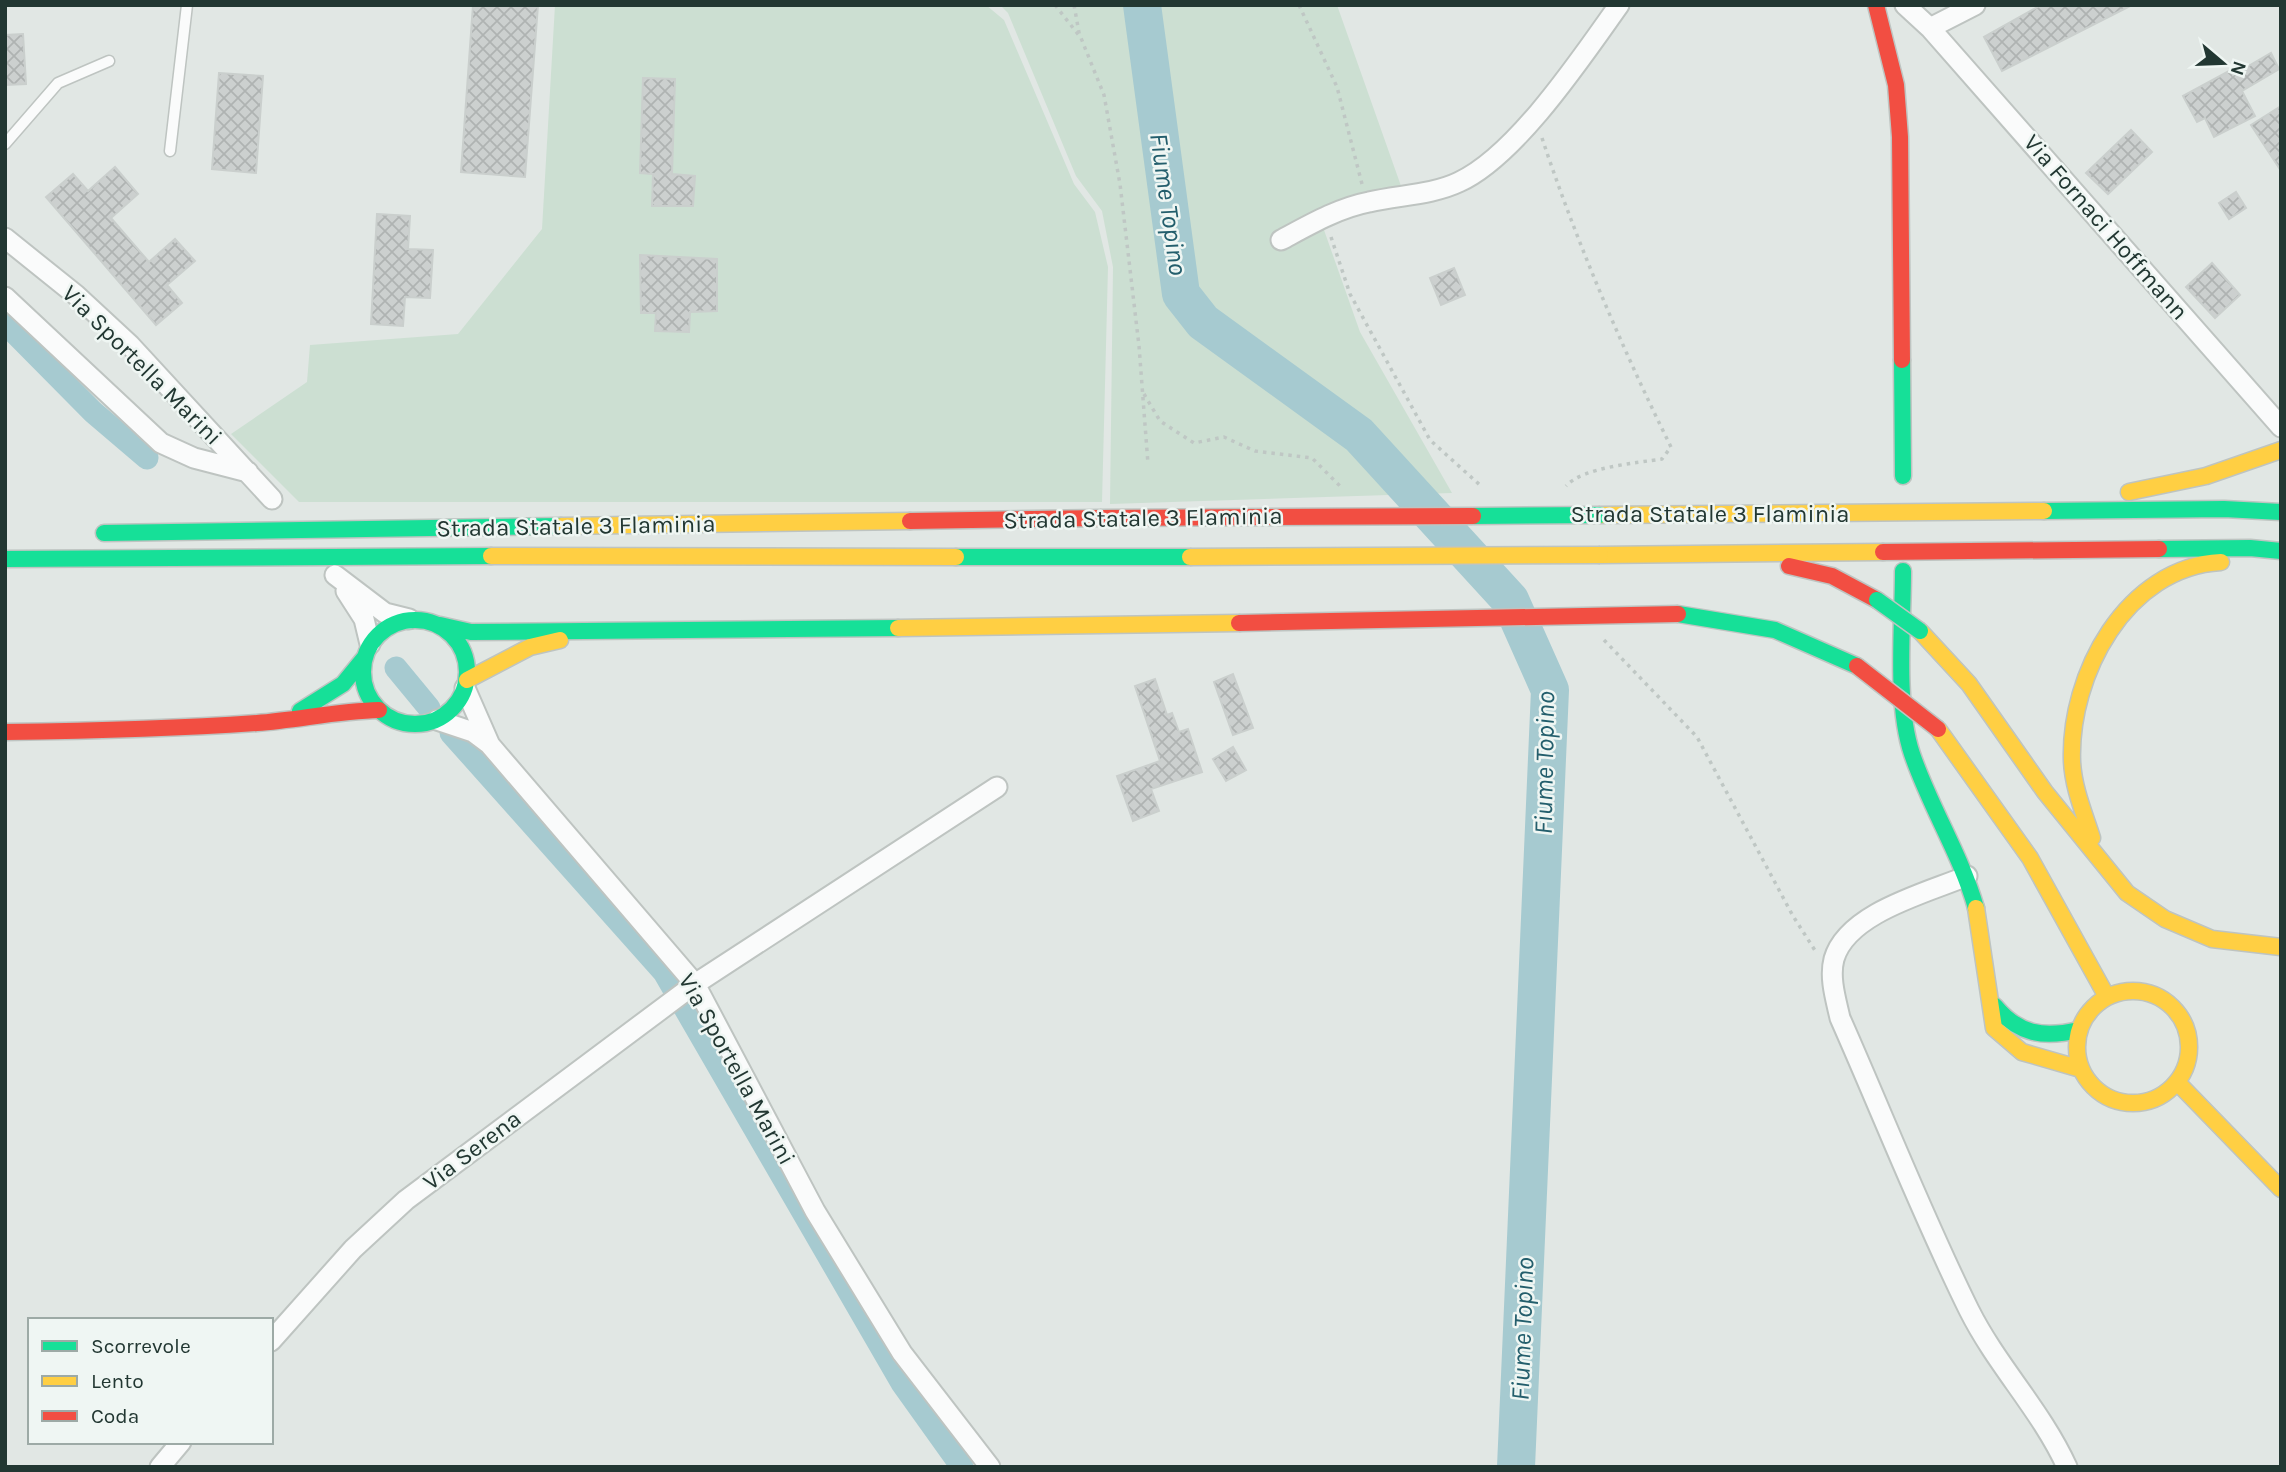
<svg xmlns="http://www.w3.org/2000/svg" width="2286" height="1472" viewBox="0 0 2286 1472" font-family="Karla,sans-serif">
  <style>
    .green { fill: #ccdfd2 }
    .lines { fill: none; stroke-linecap: round; stroke-linejoin: round }
    .canal { stroke: #a6cad0; stroke-width: 23 }
    .river { stroke: #a6cad0; stroke-width: 38 }
    .building { fill: url(#building-cross-hatch); stroke: #cacfcd; stroke-width: 2 }
    .lane-casing { stroke: #bec4c1; stroke-width: 13 }
    .street-casing { stroke: #bec4c1; stroke-width: 23 }
    .fast-casing { stroke: #bec4c1; stroke-width: 19 }
    .slow-casing { stroke: #bec4c1; stroke-width: 19 }
    .jam-casing { stroke: #bec4c1; stroke-width: 19 }
    .path { stroke: #bfc7c4; stroke-width: 3.5; stroke-dasharray: 3.5 5; stroke-linecap: butt }
    .lane { stroke: #fafbfb; stroke-width: 10 }
    .street { stroke: #fafbfb; stroke-width: 19 }
    .fast { stroke: #16e098; stroke-width: 16 }
    .slow { stroke: #ffcf43; stroke-width: 16 }
    .jam { stroke: #f24e42; stroke-width: 16 }
    .fast-bridge-casing { stroke: #bec4c1; stroke-width: 19; stroke-linecap: butt }
    .slow-bridge-casing { stroke: #bec4c1; stroke-width: 19; stroke-linecap: butt }
    .jam-bridge-casing { stroke: #bec4c1; stroke-width: 19; stroke-linecap: butt }
    .fast-bridge { stroke: #16e098; stroke-width: 16 }
    .slow-bridge { stroke: #ffcf43; stroke-width: 16 }
    .jam-bridge { stroke: #f24e42; stroke-width: 16 }
    .labels { text-anchor: middle; stroke-width: 5; stroke-linejoin: round; paint-order: stroke }
    .street-label { font-size: 24px; fill: #223732; stroke: #eff6f3 }
    .water-label { font-size: 26px; font-style: italic; fill: #235e6c; stroke: #eff6f3 }
  </style>
  <defs>
    <pattern id="building-cross-hatch" width="8" height="8" patternUnits="userSpaceOnUse" patternTransform="scale(1.75)"><rect width="8" height="8" fill="#ccd0cf"/><path d="M0 0l8 8M0 8l8-8" fill="none" stroke="#afb3b2"/></pattern>
  </defs>
  <rect width="100%" height="100%" fill="#e1e7e4"/>
  <path class="green" d="M555,5H986L1004,20L1074,184L1095,212L1108,267L1102,502H299L231,434L307,382L310,345L458,334L542,229Z
    M1000,5H1337L1401,186L1318,213L1360,332L1452,493L1110,504L1113,267L1102,211L1076,176L1008,13Z"/>
  <g class="lines">
    <path class="canal" d="M5,323L93,412L147,458
      M396,668L429,708
      M451,733L664,972L902,1383L962,1467"/>
    <path class="river" d="M1142,5L1181,294L1203,322L1359,435L1510,600L1550,690L1516,1467"/>
  </g>
  <path class="building" d="M473,5H538L525,177L461,172Z
    M2041,5H2132L2002,71L1984,37Z
    M23,34L26,84L5,85V35Z
    M2271,53L2279,69L2242,91L2255,116L2214,137L2205,118L2197,122L2183,96L2231,70L2233,75Z
    M219,73L263,76L256,173L212,169Z
    M643,78L675,79L672,174L695,176L693,206H652L653,174L640,173Z
    M2281,106V171L2251,125Z
    M2131,130L2152,152L2108,194L2086,173Z
    M115,167L138,194L111,218L149,262L175,239L195,261L167,285L182,303L156,325L46,197L73,174L88,191Z
    M2236,192L2246,208L2229,219L2219,203Z
    M377,214L410,216L408,249L433,250L430,298L405,297L403,326L371,324Z
    M640,255L717,259V311L690,312L689,332L655,331L656,313H641Z
    M2212,263L2240,295L2215,318L2186,287Z
    M1454,268L1465,295L1441,305L1430,278Z
    M1233,674L1253,728L1233,735L1214,682Z
    M1155,679L1167,715L1172,713L1179,732L1188,729L1202,772L1151,789L1159,811L1133,821L1117,776L1160,761L1135,686Z
    M1233,747L1246,770L1226,781L1213,759Z"/>
  <g class="lines">
    <g class="lane-casing">
      <path id="lane" d="M5,144L58,83L109,61
        M170,151L187,5"/>
    </g>
    <g class="street-casing">
      <path id="street" d="M1905,5L1930,28L2281,427
        M1930,28L1975,5
        M5,238L76,295L130,345L272,499
        M1281,240C1309,225 1338,208 1369,202C1398,195 1432,195 1459,182C1516,156 1582,57 1619,5
        M5,297L161,443L194,458L248,472
        M335,575L385,613L409,619
        M346,591L364,619L370,644
        M465,688L490,745L695,984L815,1211L902,1353L990,1467
        M437,720L473,732L489,744
        M1967,876C1926,893 1847,913 1834,959C1829,978 1836,1000 1840,1018C1883,1115 1922,1215 1969,1310C1997,1366 2041,1410 2067,1467
        M271,1341L353,1249L406,1200L695,984L997,787
        M160,1467L181,1442"/>
    </g>
    <g class="fast-casing">
      <path id="fast" d="M1902,360L1903,476
        M2044,511L2224,509L2281,512
        M104,533L561,526
        M2159,549L2250,548L2281,551
        M956,557H1190
        M5,559L491,556
        M1903,571C1903,625 1895,704 1912,754C1930,807 1961,855 1976,908
        M1678,614L1775,630L1857,666
        M363 672a52 52 0 1 1 104 0a52 52 0 1 1-104 0Z
        M440,625L471,632L898,628
        M300,711L343,684L365,657
        M1995,1006C2019,1035 2044,1038 2079,1030"/>
    </g>
    <g class="slow-casing">
      <path id="slow" d="M2129,492L2206,476L2281,450
        M1600,515L2044,511
        M561,526L910,521
        M1600,555L1883,552
        M491,556L956,557
        M898,628L1239,623
        M1920,631L1969,684L2045,792L2127,893L2165,919L2212,939L2281,947
        M467,680L530,647L560,640
        M1938,729L2030,858L2107,997
        M2092,838C2084,813 2073,787 2072,761C2069,675 2126,567 2221,562
        M1976,908L1994,1028L2022,1052L2081,1069
        M2077 1047a56 56 0 1 1 112 0a56 56 0 1 1-112 0Z
        M2177,1082L2281,1189"/>
    </g>
    <g class="jam-casing">
      <path id="jam" d="M1876,5L1896,85L1900,137L1902,360
        M910,521L1100,518
        M1883,552L2159,549
        M1789,566L1832,576L1877,600
        M5,732C89,731 173,729 257,723C298,720 337,711 379,710"/>
    </g>
    <path class="path" d="M1055,5L1081,38L1104,95L1120,184L1139,346L1148,464
      M1074,5L1080,38
      M1299,5L1337,87L1362,184
      M1542,138C1576,241 1623,350 1671,447L1662,459C1637,463 1583,467 1566,486
      M1331,237L1350,294L1430,440L1481,486
      M1144,394L1160,421L1194,443L1224,437L1255,451L1312,458L1342,488
      M1604,640L1697,737L1793,916L1816,952"/>
    <use href="#lane" class="lane"/>
    <use href="#street" class="street"/>
    <use href="#fast" class="fast"/>
    <use href="#slow" class="slow"/>
    <use href="#jam" class="jam"/>
    <g class="fast-bridge-casing">
      <path id="fast-bridge" d="M1473,516L1600,515
        M1877,600L1920,631"/>
    </g>
    <g class="slow-bridge-casing">
      <path id="slow-bridge" d="M1190,557L1600,555"/>
    </g>
    <g class="jam-bridge-casing">
      <path id="jam-bridge" d="M1100,518L1473,516
        M1239,623L1678,614
        M1857,666L1938,729"/>
    </g>
    <use href="#fast-bridge" class="fast-bridge"/>
    <use href="#slow-bridge" class="slow-bridge"/>
    <use href="#jam-bridge" class="jam-bridge"/>
  </g>
  <g class="labels">
    <g class="street-label">
      <text transform="translate(2106 227) rotate(49)" y="8">Via Fornaci Hoffmann</text>
      <text transform="translate(142 365) rotate(45)" y="8">Via Sportella Marini</text>
      <text x="1710" y="522">Strada Statale 3 Flaminia</text>
      <text transform="translate(1143 518) rotate(-1)" y="8">Strada Statale 3 Flaminia</text>
      <text transform="translate(576 526) rotate(-1)" y="8">Strada Statale 3 Flaminia</text>
      <text transform="translate(737 1069) rotate(61)" y="8">Via Sportella Marini</text>
      <text transform="translate(472 1150) rotate(-37)" y="8">Via Serena</text>
    </g>
    <g class="water-label">
      <text transform="translate(1169 204) rotate(82)" y="9">Fiume Topino</text>
      <text transform="translate(1544 763) rotate(-89)" y="9">Fiume Topino</text>
      <text transform="translate(1522 1329) rotate(-88)" y="9">Fiume Topino</text>
    </g>
  </g>
  <rect width="2286" height="1472" fill="none" stroke="#223732" stroke-width="14"/>
  <rect x="28" y="1318" width="245" height="126" fill="#eff6f3" stroke="#9daaa6" stroke-width="2"/>
  <rect x="42" y="1341" width="35" height="10" fill="#16e098" stroke="#9daaa6" stroke-width="2"/>
  <text x="91" y="1353" font-size="21" fill="#223732">Scorrevole</text>
  <rect x="42" y="1376" width="35" height="10" fill="#ffcf43" stroke="#9daaa6" stroke-width="2"/>
  <text x="91" y="1388" font-size="21" fill="#223732">Lento</text>
  <rect x="42" y="1411" width="35" height="10" fill="#f24e42" stroke="#9daaa6" stroke-width="2"/>
  <text x="91" y="1423" font-size="21" fill="#223732">Coda</text>
  <g transform="translate(2223 63) rotate(109)" stroke="#eff6f3" stroke-width="5" paint-order="stroke">
  <path d="M0-5L12 26L0 18L-12 26Z" fill="#223732"/>
  <text y="-10" font-size="19" font-weight="bold" text-anchor="middle" fill="#223732">N</text>
  </g>
</svg>
